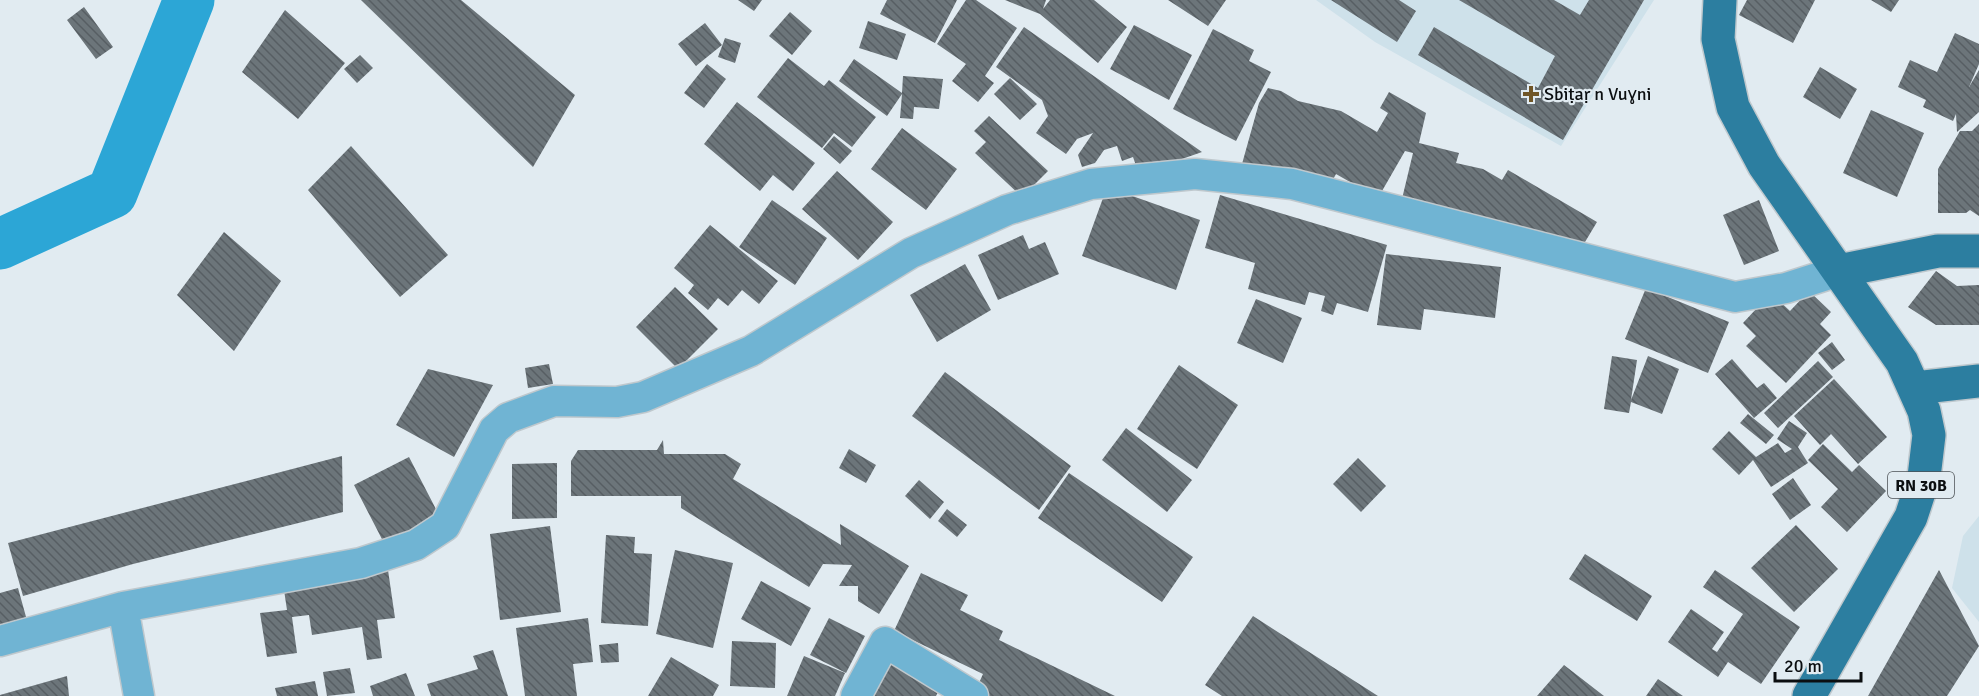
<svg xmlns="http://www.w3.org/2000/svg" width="1979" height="696" viewBox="0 0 1979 696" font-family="Signika,sans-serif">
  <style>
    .built { fill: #cee1ea }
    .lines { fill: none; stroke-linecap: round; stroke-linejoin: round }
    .river { stroke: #2ca6d6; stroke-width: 51 }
    .building { fill: url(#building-back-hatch) }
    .street-casing { stroke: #bfc8cd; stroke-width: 33 }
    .primary-casing { stroke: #bfc8cd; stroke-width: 36 }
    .street { stroke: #70b4d3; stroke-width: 30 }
    .primary { stroke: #2c7ea0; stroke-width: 33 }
    .poi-dot { fill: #705627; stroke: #e1ebf1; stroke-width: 2 }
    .labels { text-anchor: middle; stroke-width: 4.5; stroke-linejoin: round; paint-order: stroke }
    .shield { fill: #e1ebf1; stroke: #4b5054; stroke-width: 1.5 }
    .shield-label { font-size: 16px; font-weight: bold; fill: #0b0e10 }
    .poi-label { font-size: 18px; fill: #0b0e10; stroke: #e1ebf1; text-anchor: start }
  </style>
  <defs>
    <pattern id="building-back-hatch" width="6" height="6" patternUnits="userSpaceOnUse" patternTransform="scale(1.5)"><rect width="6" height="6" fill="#6c757a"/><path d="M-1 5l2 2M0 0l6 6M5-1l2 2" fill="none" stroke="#575e63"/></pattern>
  </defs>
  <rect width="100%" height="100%" fill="#e1ebf1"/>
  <path class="built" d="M1316,0H1654L1561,146L1375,42Z
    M1979,516V622L1952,588L1963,536Z"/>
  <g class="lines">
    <path class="river" d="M0,244L112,193L189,0"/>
  </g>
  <path class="building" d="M361,0H461L575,95L533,167Z
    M738,0H762L754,11Z
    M887,0H957L935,43L880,14Z
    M966,0H976L1017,28L985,76L994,83L978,102L952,81L966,64L937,44Z
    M1005,0H1046L1043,9L1050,0H1094L1127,27L1098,63L1040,14Z
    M1168,0H1226L1208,26Z
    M1331,0H1399L1416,11L1397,42Z
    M1459,0H1554L1580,15L1589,0H1644L1563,140L1418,55L1434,27L1538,88L1555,56Z
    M1747,0H1815L1793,43L1739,15Z
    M1871,0H1899L1891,12Z
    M84,7L113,47L96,59L67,20Z
    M285,10L345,63L298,119L242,72Z
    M790,12L812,31L792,55L769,36Z
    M868,21L906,34L897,60L859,48Z
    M705,23L722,45L696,66L678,44Z
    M1134,25L1192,55L1169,100L1110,69Z
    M1024,27L1202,152L1139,174L1133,157L1122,161L1117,146L1104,150L1095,163L1082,167L1078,155L1093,133L1077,139L1066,154L1036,133L1048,116L1042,100L996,67Z
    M1213,29L1254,50L1249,61L1271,72L1236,141L1173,109Z
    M1955,33L1979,44V64L1969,87L1979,70V112L1957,132L1956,114L1953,121L1923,107L1926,100L1898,87L1910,60L1937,72Z
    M725,38L741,43L735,63L718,57Z
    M360,55L373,68L357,83L344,69Z
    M788,58L824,86L829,80L876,117L852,147L834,133L822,148L757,97Z
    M854,59L902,93L903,76L943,79L939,109L914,107L913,119L900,118L902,94L887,116L839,81Z
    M707,64L726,79L704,108L684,93Z
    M1820,67L1857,89L1840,119L1803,97Z
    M1010,78L1037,104L1020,120L994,94Z
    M1268,88L1281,91L1298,101L1341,111L1377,132L1388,113L1380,108L1389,92L1426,113L1419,143L1459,153L1456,163L1483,169L1502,180L1508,170L1597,222L1582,247L1401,203L1413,153L1405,151L1378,198L1336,174L1330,185L1242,164L1259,103Z
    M737,102L815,163L793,191L773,175L760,191L704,144Z
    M1871,110L1924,133L1897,197L1843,173Z
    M989,116L1048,171L1022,197L975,153L986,142L974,131Z
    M1979,124V216L1970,210L1966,213H1938V169L1960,131H1972Z
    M902,128L957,169L926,210L871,169Z
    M834,136L852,151L840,164L823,149Z
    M351,146L448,255L400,297L308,190Z
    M837,171L893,222L858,260L802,209Z
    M1107,187L1200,220L1176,290L1082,256Z
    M1220,195L1387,245L1368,312L1337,303L1333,315L1321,311L1325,296L1309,292L1305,305L1248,289L1255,263L1205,248Z
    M772,200L827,238L795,285L739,247Z
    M1759,200L1779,251L1744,265L1723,215Z
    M710,225L778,281L759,304L742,290L728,306L718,298L708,310L688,293L694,285L674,268Z
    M224,232L281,281L234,351L177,295Z
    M1023,235L1029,249L1045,242L1059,274L998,300L978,255Z
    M1386,254L1501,267L1495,318L1424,309L1421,330L1377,325Z
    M965,264L991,310L937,342L910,295Z
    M1936,271L1957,286L1979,285V325H1936L1908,307Z
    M675,287L718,329L678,369L636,327Z
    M1646,288L1729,322L1708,373L1625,339Z
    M1809,291L1831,312L1820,324L1831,335L1786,383L1746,346L1756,336L1743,323L1771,293L1790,311Z
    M1256,299L1302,318L1283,363L1237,343Z
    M1832,342L1845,360L1832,370L1818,353Z
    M1612,356L1637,360L1631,400L1648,356L1679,369L1662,414L1631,402L1629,413L1604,409Z
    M1732,359L1757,388L1764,383L1777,398L1754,418L1715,374Z
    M1818,361L1833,377L1778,428L1764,413Z
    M549,364L553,384L528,388L525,368Z
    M1179,365L1238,405L1197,469L1137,429Z
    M428,369L493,385L454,457L396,425Z
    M945,372L1071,466L1039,510L912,416Z
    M1834,379L1887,437L1858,464L1831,434L1820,445L1794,416Z
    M1748,414L1774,435L1766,444L1740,423Z
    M1789,421L1807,433L1798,447L1808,463L1771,487L1753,460L1739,475L1712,449L1729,431L1756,457L1778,443L1785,453L1792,449L1777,439Z
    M1126,428L1192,480L1167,512L1102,460Z
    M663,440L664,454H725L741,464L733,479L841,545L840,524L909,566L879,614L858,601V586H839L852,565L823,564L809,587L681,508V496H571V461L578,450H657Z
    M1823,444L1852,472L1859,465L1886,491L1847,532L1821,507L1838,489L1808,460Z
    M849,449L876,465L866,483L839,468Z
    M342,456L343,512L133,564L23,596L8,543Z
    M409,457L439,515L384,543L354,485Z
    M1358,458L1386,486L1361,512L1333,484Z
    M557,463V518L512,519V464Z
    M1069,473L1193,557L1162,602L1038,518Z
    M1793,478L1811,505L1790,520L1772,494Z
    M919,480L944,502L930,519L905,496Z
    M947,509L967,525L957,537L938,521Z
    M1796,525L1838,569L1794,612L1751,568Z
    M550,526L561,612L500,620L490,534Z
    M606,535L635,537L634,553L652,554L648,626L601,623Z
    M675,550L733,563L713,648L656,634Z
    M1585,554L1652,596L1637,621L1569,579Z
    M388,570L395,618L377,620L382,658L367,660L362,627L312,635L309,615L292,617L297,653L267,657L260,613L287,610L284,590L343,582L342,577Z
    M1715,570L1800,627L1761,684L1728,662L1718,677L1668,642L1691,609L1724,632L1712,649L1717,652L1743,614L1703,587Z
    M1939,570L1979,646L1947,696H1868Z
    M921,573L968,595L960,610L1003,631L999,640L1115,696H979L974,694L983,674L894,631Z
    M761,581L811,608L791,646L741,619Z
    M18,588L28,624L0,631V593Z
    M1253,616L1378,696H1222L1205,685Z
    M588,618L593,662L573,664L577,696H525L516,628Z
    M829,618L865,636L846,673L810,655Z
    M732,641L776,643L775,688L730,686Z
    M618,643L619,662L601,663L599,645Z
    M493,650L508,696H431L427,684L478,669L473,656Z
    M804,656L845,673L835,696H787Z
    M881,656L940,688L936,696H860Z
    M671,657L719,685L713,696H648Z
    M1564,665L1604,696H1537Z
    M350,668L355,693L327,696L323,672Z
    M406,673L415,696H373L370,686Z
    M67,676L69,696H0V695Z
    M1658,679L1683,696H1646Z
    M315,681L318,696H277L275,688Z"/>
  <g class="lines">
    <g class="street-casing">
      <path id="street" d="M123,607L139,696
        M0,641L123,607L361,563L416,545L445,526L494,430L508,418L554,401L617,402L643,397L751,351L911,253L1007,210L1091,184L1195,174L1292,184L1735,297L1786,288L1839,271
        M856,696L885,642L973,696"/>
    </g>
    <g class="primary-casing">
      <path id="primary" d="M1720,0L1718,39L1733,107L1764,165L1902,362L1924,411L1929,435L1924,477L1911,517L1809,696
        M1839,271L1938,251H1979
        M1915,388L1979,381"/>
    </g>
    <use href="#street" class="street"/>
    <use href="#primary" class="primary"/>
  </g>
  <path class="poi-dot" d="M1528 85h6v6h6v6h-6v6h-6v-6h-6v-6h6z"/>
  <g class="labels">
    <rect class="shield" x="1888" y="472" width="66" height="26" rx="4.5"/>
    <g class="shield-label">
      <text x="1921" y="491">RN 30B</text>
    </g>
    <g class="poi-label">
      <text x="1544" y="100">Sbiṭaṛ n Vuɣni</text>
    </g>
  </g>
  <path d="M1775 672v9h86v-9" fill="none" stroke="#0b0e10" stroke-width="3"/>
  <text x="1784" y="672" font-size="18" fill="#0b0e10" stroke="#e1ebf1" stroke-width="4.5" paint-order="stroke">20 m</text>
</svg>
